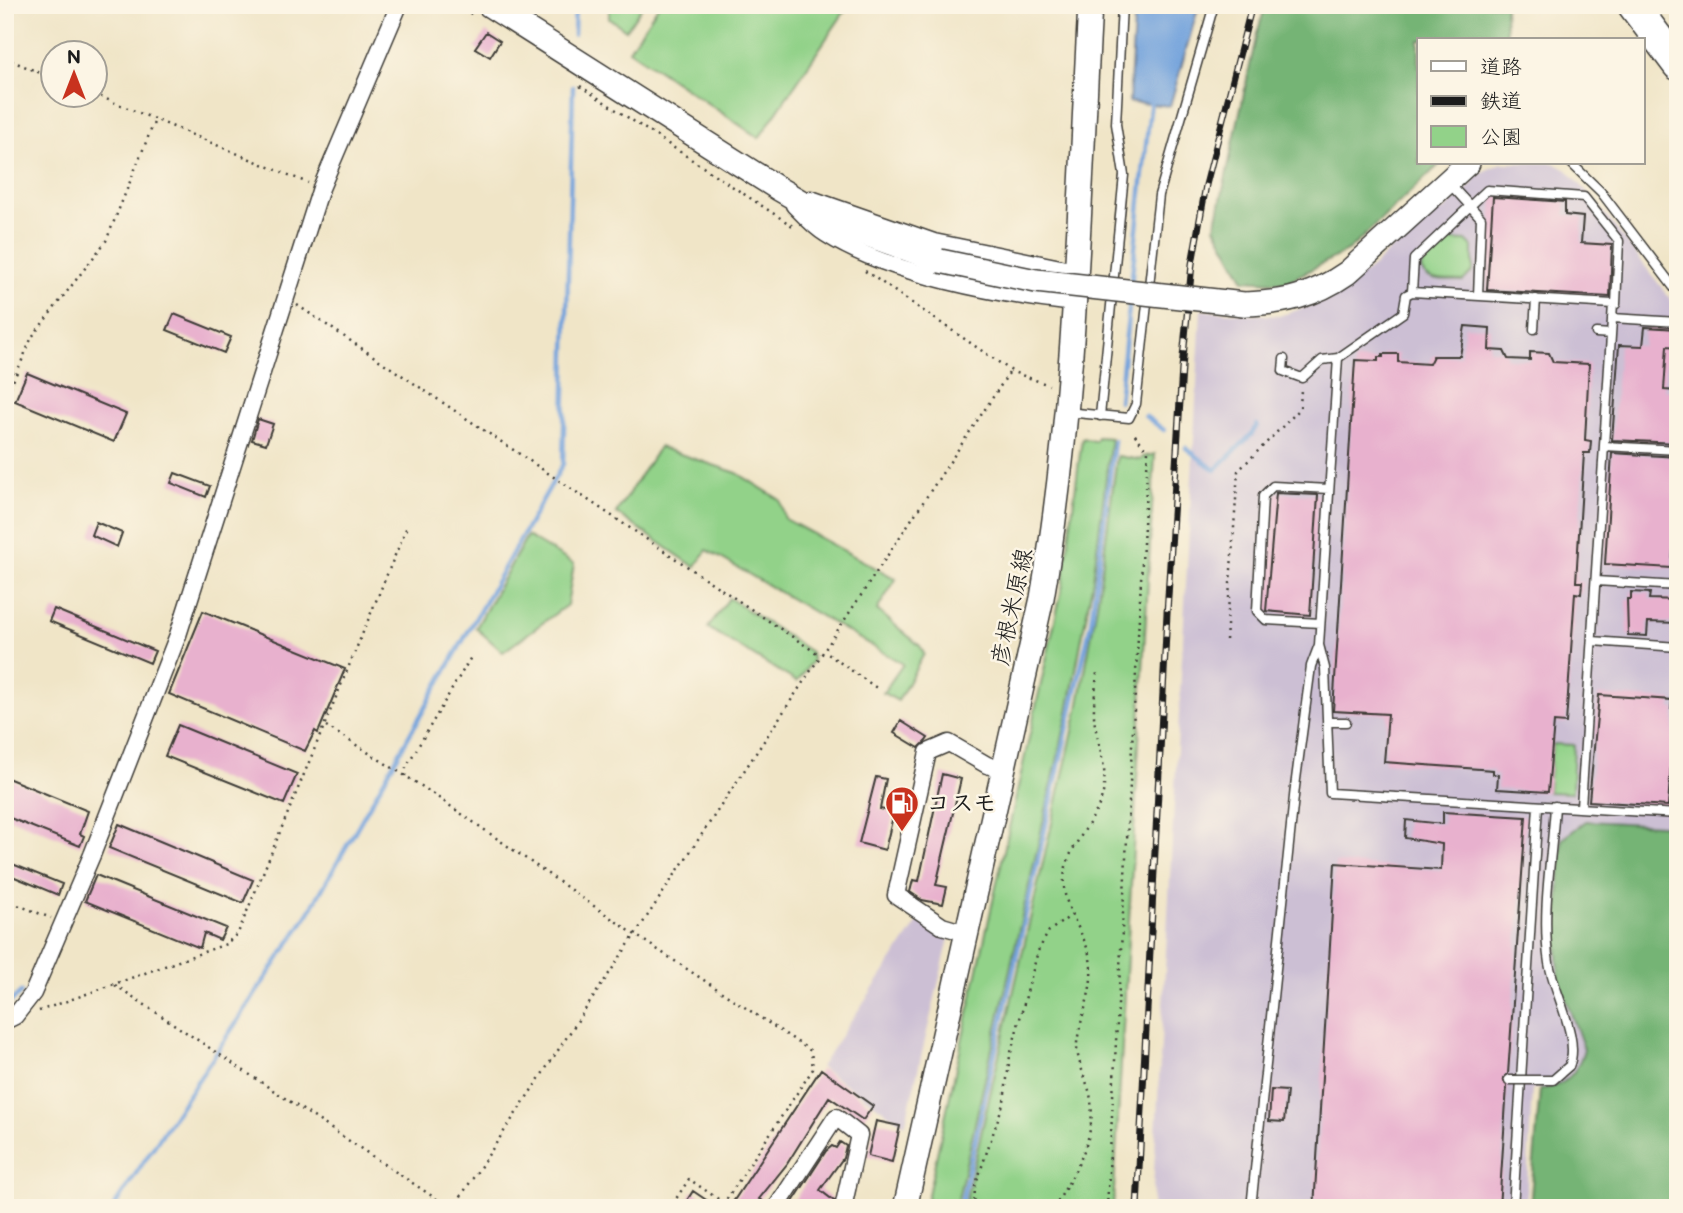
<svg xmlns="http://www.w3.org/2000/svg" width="1683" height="1213" viewBox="0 0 1683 1213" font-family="'Balsamiq Sans','Klee One',sans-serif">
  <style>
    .industrial { fill: #ccbfd4 }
    .green { fill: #92d289; stroke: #577752; stroke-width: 2 }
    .forest { fill: #75b475; stroke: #486848; stroke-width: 2 }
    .water { fill: #72a2dc; stroke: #475f7c; stroke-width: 2 }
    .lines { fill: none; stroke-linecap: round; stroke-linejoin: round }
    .stream { stroke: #72a2dc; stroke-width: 4.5 }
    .building { fill: #e8b1ce }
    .lane-casing { stroke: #3c3a36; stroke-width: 11 }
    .street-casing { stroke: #3c3a36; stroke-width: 19 }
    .secondary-casing { stroke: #3c3a36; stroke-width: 26 }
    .highway-casing { stroke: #3c3a36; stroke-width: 33 }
    .path { stroke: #3c3a36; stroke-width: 2.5; stroke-dasharray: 2 5; stroke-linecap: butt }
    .lane { stroke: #fff; stroke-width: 8 }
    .street { stroke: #fff; stroke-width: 16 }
    .secondary { stroke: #fff; stroke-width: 23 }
    .highway { stroke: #fff; stroke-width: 30 }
    .rail-casing { stroke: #1c1c1c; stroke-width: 7 }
    .rail { stroke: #fcf5e5; stroke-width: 4.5; stroke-dasharray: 13; stroke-linecap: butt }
    .lane-bridge-casing { stroke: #3c3a36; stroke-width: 11; stroke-linecap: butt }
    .secondary-bridge-casing { stroke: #3c3a36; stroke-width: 26; stroke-linecap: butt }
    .lane-bridge { stroke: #fff; stroke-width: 8 }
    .secondary-bridge { stroke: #fff; stroke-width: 23 }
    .labels { text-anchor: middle; stroke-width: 5; stroke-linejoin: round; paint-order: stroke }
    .street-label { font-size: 24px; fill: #1c1c1c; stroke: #fcf5e5 }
    .poi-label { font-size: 24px; font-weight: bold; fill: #1c1c1c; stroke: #fcf5e5; text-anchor: start }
  </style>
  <rect width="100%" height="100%" fill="#fcf5e5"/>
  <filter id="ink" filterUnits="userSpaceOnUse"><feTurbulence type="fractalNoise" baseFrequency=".0143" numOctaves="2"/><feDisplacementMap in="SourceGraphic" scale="14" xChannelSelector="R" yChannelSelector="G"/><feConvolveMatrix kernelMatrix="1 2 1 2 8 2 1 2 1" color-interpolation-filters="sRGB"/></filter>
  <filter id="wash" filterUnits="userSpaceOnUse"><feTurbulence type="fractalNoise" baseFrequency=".00686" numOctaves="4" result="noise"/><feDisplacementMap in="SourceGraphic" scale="28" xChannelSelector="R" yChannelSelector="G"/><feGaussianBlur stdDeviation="1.57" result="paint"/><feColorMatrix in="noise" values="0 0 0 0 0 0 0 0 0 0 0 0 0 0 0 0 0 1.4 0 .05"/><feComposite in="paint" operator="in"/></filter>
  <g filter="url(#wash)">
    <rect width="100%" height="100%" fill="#f0e5c7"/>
    <path class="industrial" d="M1502,163H1554L1567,170L1593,198L1678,309V826L1586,821L1559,980L1584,1048L1580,1063L1561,1085L1532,1089L1526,1208H1152L1201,310L1279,316L1331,299L1374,266L1436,204L1443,211L1474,182L1471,177Z
      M920,919L950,934L905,1125L820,1067Z"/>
    <path class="green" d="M609,5H643L626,30L609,18Z
      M659,5H849L759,138L629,50Z
      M1446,240L1466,241L1473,248V271L1463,281C1448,280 1430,284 1421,270L1423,262Z
      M1097,437L1111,438L1093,580L1067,717L956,1208H925L1063,584L1082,438L1095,441Z
      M659,447L737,473L780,500L785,519L896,579L877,610L920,646L924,654L898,701L883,693L903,664L707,550L695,567L616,513Z
      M1155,454L1113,1208H964L1078,709L1097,605L1117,456L1141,460L1143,457Z
      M527,536L574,564L567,605L503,652L476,628Z
      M729,598L811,652L812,661L797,682L708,628Z
      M1552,744L1574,745L1572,793L1548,792Z"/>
    <path class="forest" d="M1266,5H1505L1506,40H1419V163H1441L1349,250L1285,283L1244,280L1215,227L1257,33Z
      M1586,821L1678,826V1208H1530L1540,1089C1565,1088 1578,1072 1584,1049L1559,980L1557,938L1562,839Z"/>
    <path class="water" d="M1135,5H1199L1170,106L1129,102Z"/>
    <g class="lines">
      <path class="stream" d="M574,35L575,5
        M1131,285L1151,99
        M5,384L8,376
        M1119,401L1130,298
        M1145,416L1164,430
        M1186,448L1215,470L1251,435L1257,425
        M5,1007L21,992
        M113,1208L307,916L563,464L573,87
        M960,1208L1091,623L1114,441"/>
    </g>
    <g id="blocks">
      <path class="building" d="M486,32L500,41L490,57L475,48Z
        M1493,197L1565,202V215L1583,217L1581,243L1612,245L1610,297L1487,290Z
        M174,314L231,337L224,353L167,330Z
        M1465,326L1490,328L1489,350L1504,351L1508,359L1530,360V352L1549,353L1553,362L1589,364L1585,440L1591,441L1590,453H1584L1576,582H1582L1581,594L1575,593L1566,723L1554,722L1548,792L1497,789L1498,775L1493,774V770L1384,762L1388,714L1333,711L1355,360L1378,361V357H1383V354H1398V362L1429,364L1433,356H1460Z
        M1645,327L1678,329V347L1667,346L1664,390L1678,391V443L1612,440L1619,345L1643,346Z
        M27,373L126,414L114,442L15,401Z
        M258,419L273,424L266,444L252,440Z
        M1612,453L1678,457L1672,568L1605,564Z
        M175,473L210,486L206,497L171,483Z
        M1276,493L1318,495L1310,615L1266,611Z
        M96,522L122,533L117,547L91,535Z
        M1631,592L1650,593L1649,599L1678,600V623L1648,622L1647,636L1628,635L1627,599H1631Z
        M54,609L155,651L150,663L49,621Z
        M203,611L345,669L318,733L315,731L305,751L169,694Z
        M1599,695L1672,700L1671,709H1675L1668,806L1589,801Z
        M901,721L928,738L926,741L919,748L894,733Z
        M178,725L297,774L284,804L165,756Z
        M942,774L961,779L936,885L947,887L943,904L922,900L910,892L913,880L919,881Z
        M5,777L88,811L80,834L84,836L80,846L5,816Z
        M876,777L886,779L880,809L894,812L885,850L859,843Z
        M1443,812L1526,817L1508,1074L1503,1079L1507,1086L1499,1208H1314L1335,863L1441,870L1442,844L1405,838L1406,820L1443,824Z
        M119,824L253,880L243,903L109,848Z
        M5,861L62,884L58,895L5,873Z
        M96,875L226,928L220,940L204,933L200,948L85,901Z
        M821,1069L873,1106L863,1120L829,1097L787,1164L759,1199L767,1204L766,1208H742L733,1202Z
        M1271,1090L1287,1091L1284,1122L1269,1121Z
        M876,1121L900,1126L892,1162L868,1156Z
        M840,1142L846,1146L843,1158L820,1190L834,1201L833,1208H789L826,1151L832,1146L836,1148Z
        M693,1191L718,1208H682Z"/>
    </g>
  </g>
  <g filter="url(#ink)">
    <use href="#blocks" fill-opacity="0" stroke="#3c3a36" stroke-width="2"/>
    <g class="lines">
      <g class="lane-casing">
        <path id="lane" d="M1571,163L1601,192L1678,293
          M1448,182L1481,218L1478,296
          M1412,292L1414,259L1487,190L1584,197L1619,241L1616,304H1613L1581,807
          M1612,318L1678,322
          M1534,329L1536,299
          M1596,333L1611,334
          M1284,359L1283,371L1302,378L1322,360L1338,358L1403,313L1406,295L1412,292L1613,304
          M1066,412L1129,418L1136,404L1159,195L1214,5
          M1100,416L1124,175L1116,124L1122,5
          M1604,446L1678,450
          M1596,581L1678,586
          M1320,623L1266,620L1257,611L1263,496L1273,486L1329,489
          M1592,641L1678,647
          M1319,645L1325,668L1330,793L1678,814
          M1327,722H1346
          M1555,806C1552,857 1541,913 1549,963C1554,993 1581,1040 1569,1066
          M1252,1203L1269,1208
          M1251,1208L1295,787L1311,666L1319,645L1338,358
          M1513,1208L1538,806"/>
      </g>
      <g class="street-casing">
        <path id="street" d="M811,199L934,242L1075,271
          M794,205C804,215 813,226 826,234C888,274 1000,295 1074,303
          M966,933L942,926L896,895L928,752L949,743L987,765L1003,770
          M5,1021L15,1016L33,993L92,855L178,635L321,188L399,5
          M776,1208L836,1117L859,1135L843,1208"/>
      </g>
      <g class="secondary-casing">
        <path id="secondary" d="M489,5L779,189L843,226L940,261
          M1244,304C1284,303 1314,296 1347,273L1468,163
          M905,1208L1042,598C1076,403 1079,202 1090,5"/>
      </g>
      <g class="highway-casing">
        <path id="highway" d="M1633,5L1678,65"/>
      </g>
      <path class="path" d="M458,5L473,15
        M5,58L52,78
        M580,86L794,227
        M94,94L308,183
        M865,271L1013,372L1049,385
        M297,305L815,652L828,654L878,689
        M5,369L15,373
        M5,400L32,337L106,241L155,120
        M1226,640L1238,471L1300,409L1301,389
        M326,726L423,787L634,934L811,1051L813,1069L724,1203L689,1179L670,1208
        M405,776L406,767L471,657
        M5,900L51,918
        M115,985L450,1208
        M39,1011L226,944L238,933L408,524
        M453,1208L1011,370
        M974,1208L975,1187L1004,1101L1010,1056L1038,951L1049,931L1072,915
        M1054,1208C1075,1171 1098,1138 1090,1094C1086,1078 1076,1060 1077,1043C1081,1012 1097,986 1089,954C1082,928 1062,907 1064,879C1066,845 1096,824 1103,793C1108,768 1099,749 1095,725C1092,708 1096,689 1097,672
        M1107,1208L1148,451L1132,431"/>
      <use href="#lane" class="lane"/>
      <use href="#street" class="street"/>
      <use href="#secondary" class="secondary"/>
      <use href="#highway" class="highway"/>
      <g class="rail-casing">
        <path id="rail" d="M1137,1208L1167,613L1182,368L1192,264L1206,185L1252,5"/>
      </g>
      <use href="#rail" class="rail"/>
      <g class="lane-bridge-casing">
        <path id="lane-bridge" d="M1509,1080H1553L1569,1066"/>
      </g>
      <g class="secondary-bridge-casing">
        <path id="secondary-bridge" d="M940,261L1036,281L1244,304"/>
      </g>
      <use href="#lane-bridge" class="lane-bridge"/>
      <use href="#secondary-bridge" class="secondary-bridge"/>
    </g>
  </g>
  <defs>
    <g id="fuel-pin" transform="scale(1.75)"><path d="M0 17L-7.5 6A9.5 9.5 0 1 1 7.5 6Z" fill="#c8321e" stroke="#fcf5e5"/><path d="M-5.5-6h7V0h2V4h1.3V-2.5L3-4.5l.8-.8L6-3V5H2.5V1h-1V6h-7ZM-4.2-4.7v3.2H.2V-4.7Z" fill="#fff"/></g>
  </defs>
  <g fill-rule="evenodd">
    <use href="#fuel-pin" x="902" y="803"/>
  </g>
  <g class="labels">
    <g class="street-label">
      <text transform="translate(1012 607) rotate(-78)" y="8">彦根米原線</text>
    </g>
    <g class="poi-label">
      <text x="926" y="811">コスモ</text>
    </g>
  </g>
  <rect width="1683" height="1213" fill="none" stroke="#fcf5e5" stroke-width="28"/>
  <rect x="1417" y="38" width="228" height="126" fill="#fcf5e5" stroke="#a29e95" stroke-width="2"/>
  <rect x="1431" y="61" width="35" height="10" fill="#ffffff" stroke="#a29e95" stroke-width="2"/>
  <text x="1480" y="74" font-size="21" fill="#1c1c1c">道路</text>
  <rect x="1431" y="96" width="35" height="10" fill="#1c1c1c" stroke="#a29e95" stroke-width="2"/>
  <text x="1480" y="108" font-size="21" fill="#1c1c1c">鉄道</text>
  <rect x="1431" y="126" width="35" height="21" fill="#92d289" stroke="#a29e95" stroke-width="2"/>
  <text x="1480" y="144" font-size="21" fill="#1c1c1c">公園</text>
  <g transform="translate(74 74)"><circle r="33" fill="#fcf5e5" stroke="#a29e95" stroke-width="2"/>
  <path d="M0-5L12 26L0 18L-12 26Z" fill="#c8321e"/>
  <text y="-10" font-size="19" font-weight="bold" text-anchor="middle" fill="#1c1c1c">N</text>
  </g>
</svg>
